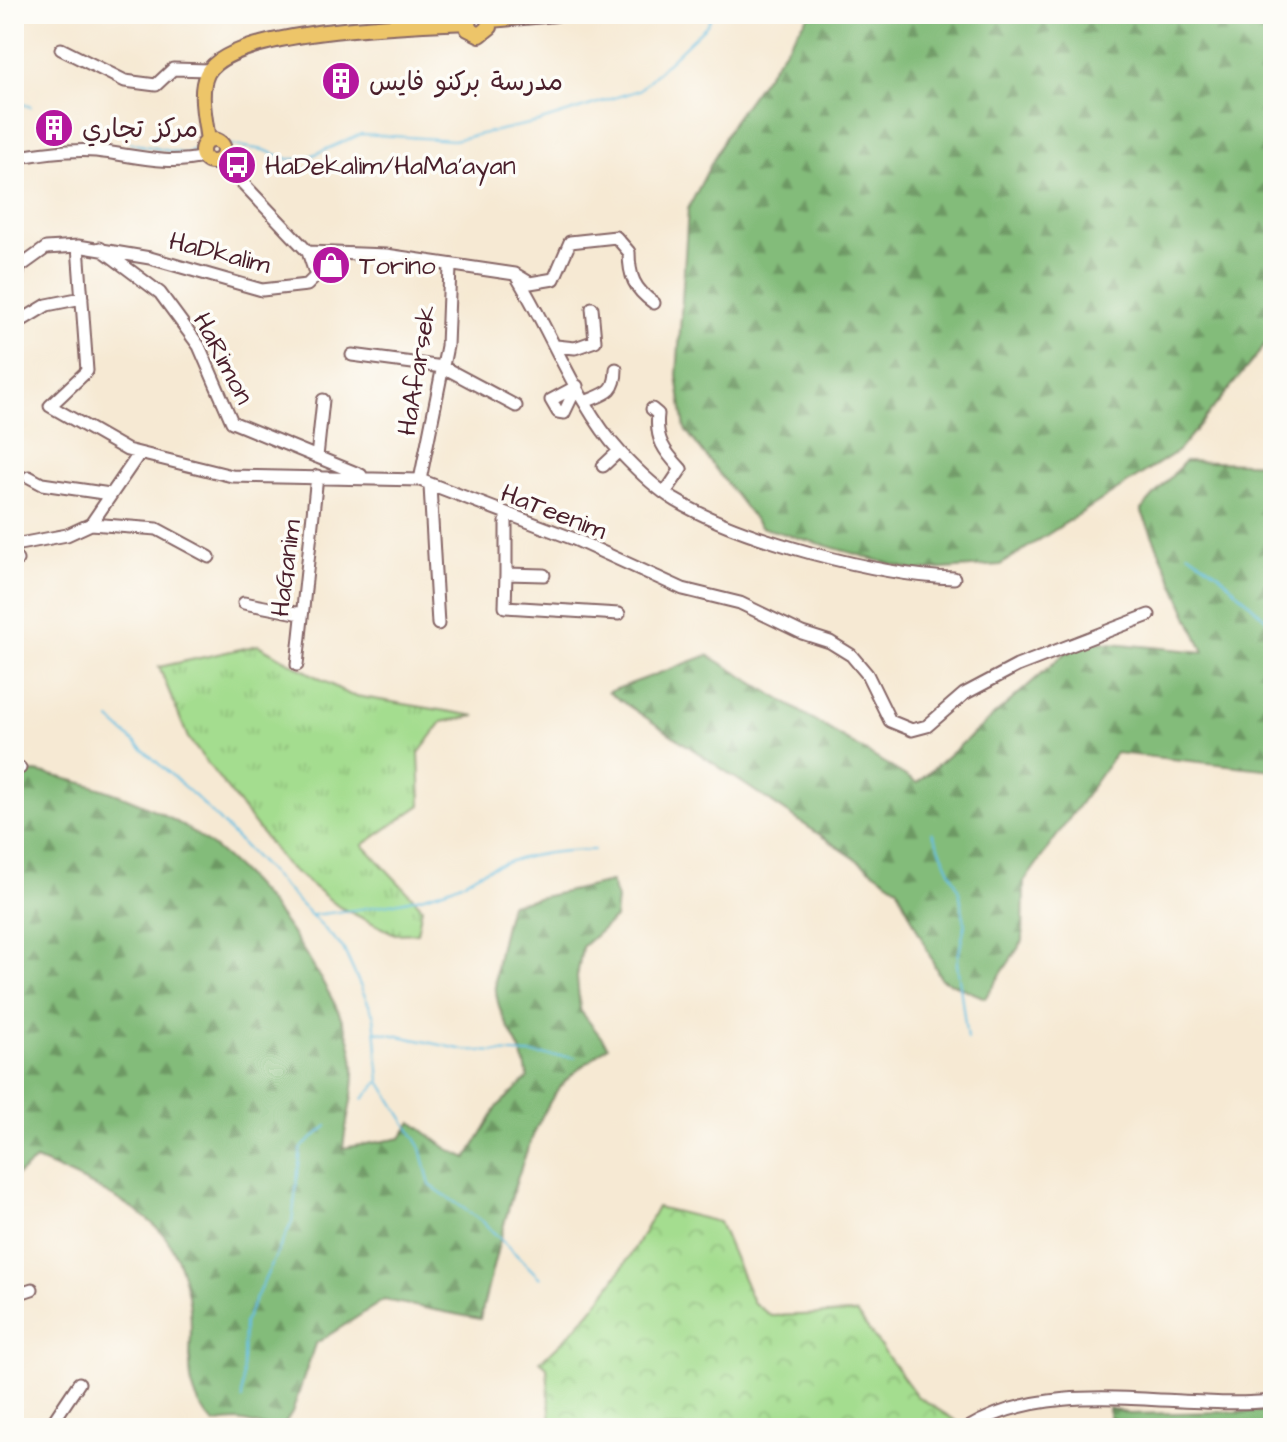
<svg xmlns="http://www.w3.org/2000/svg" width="1287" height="1442" viewBox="0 0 1287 1442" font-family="'Architects Daughter','Playpen Sans Arabic',sans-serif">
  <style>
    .grass { fill: url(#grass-tufts); stroke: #777e5d; stroke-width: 2 }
    .forest { fill: url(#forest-firs); stroke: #666e52; stroke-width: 2 }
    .park { fill: url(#park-crowns); stroke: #777e5d; stroke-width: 2 }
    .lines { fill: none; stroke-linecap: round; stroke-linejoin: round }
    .stream { stroke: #66bfe3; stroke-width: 2 }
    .minor-casing { stroke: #866666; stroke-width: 15 }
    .major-casing { stroke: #866666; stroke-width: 18 }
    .minor { stroke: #fff; stroke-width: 11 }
    .major { stroke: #edc569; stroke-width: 14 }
    .labels { text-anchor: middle; stroke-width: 7; stroke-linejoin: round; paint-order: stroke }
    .poi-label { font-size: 26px; fill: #4a1f2b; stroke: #fdfcf7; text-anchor: start }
    .street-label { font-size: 26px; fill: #4a1f2b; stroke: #fdfcf7 }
  </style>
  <defs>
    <pattern id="grass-tufts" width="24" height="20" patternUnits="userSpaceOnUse" patternTransform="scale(2)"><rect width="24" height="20" fill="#a4dd8f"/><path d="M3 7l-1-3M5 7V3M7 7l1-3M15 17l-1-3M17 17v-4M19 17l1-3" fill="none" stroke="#8fbd7c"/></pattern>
    <pattern id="forest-firs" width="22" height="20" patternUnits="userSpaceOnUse" patternTransform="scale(2)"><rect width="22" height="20" fill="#83bc7a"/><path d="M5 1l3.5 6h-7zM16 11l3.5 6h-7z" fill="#6d9864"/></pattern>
    <pattern id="park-crowns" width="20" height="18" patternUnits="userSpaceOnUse" patternTransform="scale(2)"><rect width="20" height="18" fill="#a4dd8f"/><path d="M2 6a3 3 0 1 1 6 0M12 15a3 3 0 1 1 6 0" fill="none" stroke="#8fbd7c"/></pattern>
  </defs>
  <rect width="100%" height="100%" fill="#fdfcf7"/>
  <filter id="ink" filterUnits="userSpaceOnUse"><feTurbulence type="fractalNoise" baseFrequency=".0125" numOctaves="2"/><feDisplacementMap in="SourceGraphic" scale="16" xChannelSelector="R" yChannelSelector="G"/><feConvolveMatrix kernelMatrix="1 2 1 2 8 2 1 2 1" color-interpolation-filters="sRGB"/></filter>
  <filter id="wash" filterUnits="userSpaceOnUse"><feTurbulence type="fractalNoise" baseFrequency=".006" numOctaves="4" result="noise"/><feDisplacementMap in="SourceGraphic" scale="32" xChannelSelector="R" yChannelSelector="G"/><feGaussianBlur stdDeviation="1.8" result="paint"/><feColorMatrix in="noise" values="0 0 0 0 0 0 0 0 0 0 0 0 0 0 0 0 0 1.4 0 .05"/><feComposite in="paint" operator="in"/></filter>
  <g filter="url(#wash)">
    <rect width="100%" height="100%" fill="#f6e9d3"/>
    <path class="grass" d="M258,645L350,695L476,716L442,722L419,753L421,805L363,845L422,907L417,933L395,934L339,907L286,865L188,738L159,667Z"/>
    <path class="forest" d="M810,14H1273V336L1178,451L1000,565L915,571L760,527L685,429L677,376L688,209L732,123Z
      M1185,461L1273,464V770L1116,753L1024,882L1023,941L985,998L941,979L897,887L608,692L708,655L917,783L1080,640L1204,652L1141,510Z
      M36,772C162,796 240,848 308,958C325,985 346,1020 352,1051C359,1085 346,1115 343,1148L401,1138L412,1122L448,1149L467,1158L498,1106L528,1078C523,1046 510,1037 500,1009C488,977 503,936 510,904L611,882L617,899L615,918L582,947L577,977L580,1010L608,1046C592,1060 569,1074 557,1091C519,1144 497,1254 480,1319L384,1300L315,1344L292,1413L282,1428C250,1428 248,1416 214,1424C177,1384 195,1357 190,1309C188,1289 180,1261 170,1244C150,1209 73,1175 36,1160L14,1178V773Z
      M1109,1408L1129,1414L1273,1411V1428H1133L1109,1417Z"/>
    <path class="park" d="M657,1207L719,1222L753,1302L771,1316L856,1313L917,1396L967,1428H551L547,1367L540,1361C591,1320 628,1265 657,1207Z"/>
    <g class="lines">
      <path class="stream" d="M14,101L31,107
        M130,143L185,154L201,146
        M231,145L264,150L288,159H304L361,134L453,140L538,122L639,90L708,24L712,14
        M1188,553L1218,573L1273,626
        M110,720L199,800L343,948L374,1016L380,1081L363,1099
        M932,832L959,890L965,924L957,963L967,1039
        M313,915C361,909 407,904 452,887C464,883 474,875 485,870C519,856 558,850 594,850
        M375,1031L465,1050L575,1057
        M381,1083L421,1148L430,1185L482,1221L540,1278
        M242,1399L244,1323L292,1222L301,1148L327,1126"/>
    </g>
  </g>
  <g filter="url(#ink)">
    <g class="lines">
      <g class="minor-casing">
        <path id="minor" d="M61,49L125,81L156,85L173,69L209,70
          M14,158C41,153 69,149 96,151C133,155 167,166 203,157
          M78,246L87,371L50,406L127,450L232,476L420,480L574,539L683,589L740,603L802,633L830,642L851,655L867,674L890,721L912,730L927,726L964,694L1017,666L1149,615
          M100,248L160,293L199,346L232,422L361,475
          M308,252L386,255L515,274L530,283L554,279L570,242L616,237L629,252C629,276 634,289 654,303
          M14,271L46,248L78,246L150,258L262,290L307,285L316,276L308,252L220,159
          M515,274C550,329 577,405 620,452C635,468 656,489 675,500C739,539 879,576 954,578
          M14,297L19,267
          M14,325L47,305L82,298
          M556,346L575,348L595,341L592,308
          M352,355L443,367L516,406
          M577,386L564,413L558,412L551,400Z
          M587,401C607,393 616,392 616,369
          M652,409L658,414C655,439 664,451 681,469L665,493
          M317,457L323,400
          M603,466L619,451
          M29,477L42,484L110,494
          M420,480L447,346L450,267
          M430,486L438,624
          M506,515V574L544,575
          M91,524L157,529L209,557
          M14,545L67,535L91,524L139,454
          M14,555L17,560
          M506,574L505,607L619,614
          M244,603L301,614
          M297,665L317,476
          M14,767L20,768
          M14,1295L32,1289
          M49,1428L79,1383
          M968,1428C1057,1374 1175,1411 1273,1401"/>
      </g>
      <g class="major-casing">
        <path id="major" d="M469,14L468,29L480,35L490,27L488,14
          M491,20L556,14
          M202 151a11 11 0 1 1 22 0a11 11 0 1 1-22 0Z
          M208,141C206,122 198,93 207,74C230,28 416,25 466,22"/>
      </g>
      <use href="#minor" class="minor"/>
      <use href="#major" class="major"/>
    </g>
  </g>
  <defs>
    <g id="building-disc" transform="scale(2)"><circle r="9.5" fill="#b5179e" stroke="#fdfcf7"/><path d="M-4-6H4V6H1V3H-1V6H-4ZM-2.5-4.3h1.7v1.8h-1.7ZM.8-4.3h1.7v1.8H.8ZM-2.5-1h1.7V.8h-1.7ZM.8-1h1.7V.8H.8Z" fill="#fff"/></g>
    <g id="bus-disc" transform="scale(2)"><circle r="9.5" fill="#b5179e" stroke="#fdfcf7"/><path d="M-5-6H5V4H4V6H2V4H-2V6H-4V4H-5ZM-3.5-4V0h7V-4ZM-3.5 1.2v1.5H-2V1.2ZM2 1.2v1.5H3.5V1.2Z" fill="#fff"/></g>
    <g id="shop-disc" transform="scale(2)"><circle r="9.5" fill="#b5179e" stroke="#fdfcf7"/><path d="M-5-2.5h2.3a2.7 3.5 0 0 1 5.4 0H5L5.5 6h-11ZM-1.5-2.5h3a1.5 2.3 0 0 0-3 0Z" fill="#fff"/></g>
  </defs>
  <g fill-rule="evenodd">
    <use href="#building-disc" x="341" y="81"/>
    <use href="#building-disc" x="54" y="128"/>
    <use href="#bus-disc" x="237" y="165"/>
    <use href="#shop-disc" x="331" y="265"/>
  </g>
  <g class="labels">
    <g class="poi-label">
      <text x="369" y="90">مدرسة بركنو فايس</text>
      <text x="82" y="137">مركز تجاري</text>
      <text x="265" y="174">HaDekalim/HaMa'ayan</text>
      <text x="359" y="274">Torino</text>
    </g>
    <g class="street-label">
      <text transform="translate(220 252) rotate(14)" y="9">HaDkalim</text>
      <text transform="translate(224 358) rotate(62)" y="9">HaRimon</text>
      <text transform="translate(416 370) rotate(-81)" y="9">HaAfarsek</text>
      <text transform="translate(554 511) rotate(21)" y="9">HaTeenim</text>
      <text transform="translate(285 568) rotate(-83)" y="9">HaGanim</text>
    </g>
  </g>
  <rect width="1287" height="1442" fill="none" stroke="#fdfcf7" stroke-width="48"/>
</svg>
